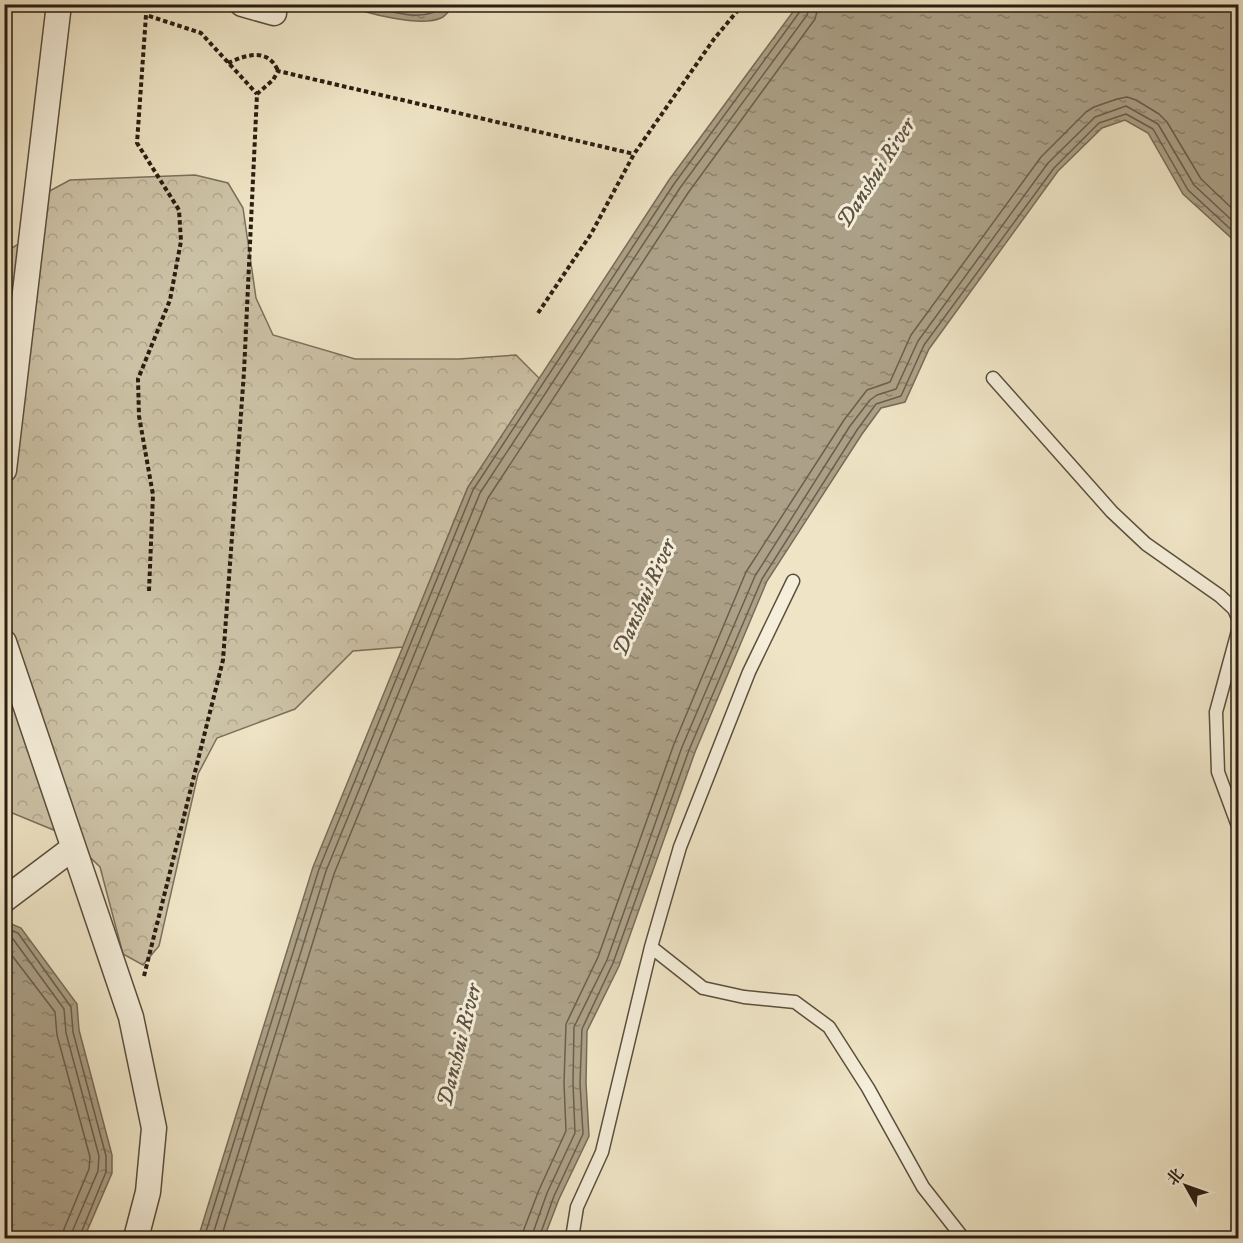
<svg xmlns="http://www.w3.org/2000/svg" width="1243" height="1243" viewBox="0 0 1243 1243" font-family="'IM FELL DW Pica','Noto Serif SC',serif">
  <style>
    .forest { fill: url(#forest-crowns); stroke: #7b705c; stroke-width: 1.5 }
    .water { fill: url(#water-ripples); stroke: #786c58; stroke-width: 1.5 }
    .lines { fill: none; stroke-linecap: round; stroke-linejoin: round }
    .shore { stroke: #6a5f4c; stroke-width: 1.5 }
    .service-casing { stroke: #5a4f3e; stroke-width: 15 }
    .minor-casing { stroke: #5a4f3e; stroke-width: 27 }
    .path { stroke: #291d11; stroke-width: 4; stroke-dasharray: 4.5 3; stroke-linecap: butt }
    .service { stroke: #f5eeda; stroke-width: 12 }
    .minor { stroke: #f5eeda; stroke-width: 24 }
    .labels { text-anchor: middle; stroke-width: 6; stroke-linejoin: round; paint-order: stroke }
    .water-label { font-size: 22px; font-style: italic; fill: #5d5241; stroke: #f5eeda }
  </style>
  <defs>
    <pattern id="forest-crowns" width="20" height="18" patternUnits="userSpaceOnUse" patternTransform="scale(1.5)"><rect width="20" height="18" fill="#cdc3a7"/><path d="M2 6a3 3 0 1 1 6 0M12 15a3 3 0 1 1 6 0" fill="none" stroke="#b0a78f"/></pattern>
    <pattern id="water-ripples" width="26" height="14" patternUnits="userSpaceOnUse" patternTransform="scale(1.5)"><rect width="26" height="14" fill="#aca188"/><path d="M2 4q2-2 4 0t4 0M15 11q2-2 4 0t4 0" fill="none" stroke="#8c836e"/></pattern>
  </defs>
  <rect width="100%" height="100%" fill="#efe5c6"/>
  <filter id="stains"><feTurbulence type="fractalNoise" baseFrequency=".00333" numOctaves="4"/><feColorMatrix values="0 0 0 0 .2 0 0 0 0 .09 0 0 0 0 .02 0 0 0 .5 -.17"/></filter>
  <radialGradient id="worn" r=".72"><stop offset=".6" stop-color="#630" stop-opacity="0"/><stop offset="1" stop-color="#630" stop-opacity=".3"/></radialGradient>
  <path class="forest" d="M195,175L228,183L243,208L256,298L273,335L355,359H459L516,355L540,379L468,487L403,647L353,651L295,709L217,738L198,774L159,946L143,965L123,954L100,867L68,836L5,810L4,246L12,248L32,236L42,195L70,180Z"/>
  <path class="water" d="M348,5H454C451,8 446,16 441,18C421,27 366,14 348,5Z
    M798,5H1238V244L1183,194L1148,133L1125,120L1102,128L1058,171L929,349L905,402L881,408L862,434L767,581L695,752L619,966L587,1031L586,1083L589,1136L559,1199L544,1238H198L313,867L468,487L669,180Z
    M5,922H7L21,928L77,1004L79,1030L112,1155V1173L84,1238H5Z"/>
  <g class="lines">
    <path class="shore" d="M363,4C388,10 425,26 446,4
      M4,928L18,933L71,1007L73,1032L106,1156V1172L79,1238
      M4,935L13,939L64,1009L66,1033L99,1156L98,1171L72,1232L71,1238
      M4,945L55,1012L57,1035L90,1157L89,1169L64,1229L62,1238
      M204,1238L319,869L473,490L674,184L801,10L802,4
      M212,1238L326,871L480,493L680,188L807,15L810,4
      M221,1238L334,874L488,498L688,193L815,19L819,4
      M522,1238L524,1229L539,1190L566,1131L564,1083L566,1024L598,957L674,744L746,572L844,420L867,390L890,382L911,335L1041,157L1086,112L1094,107L1117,99L1127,97L1136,100L1159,114L1167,122L1201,179L1238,214
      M531,1238L547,1193L575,1133L573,1083L574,1027L607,960L682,747L755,576L850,426L870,400L877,395L896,389L918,341L1048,163L1095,117L1126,106L1158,124L1194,185L1238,226
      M539,1238L554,1196L583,1134L580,1083L582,1029L613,963L689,750L762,579L857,430L876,404L901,396L924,345L1054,168L1099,123L1126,114L1153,129L1188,190L1238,236"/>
    <g class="service-casing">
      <path id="service" d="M993,378L1112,512L1146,544L1220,596L1234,609L1238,618
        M1238,631L1216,712L1218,772L1238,826
        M651,947L703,988L744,997L795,1002L829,1027L868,1088L923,1187L963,1238
        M572,1238L577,1207L602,1152L651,947L680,847L749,672L793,581"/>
    </g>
    <g class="minor-casing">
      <path id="minor" d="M242,4L274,13
        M4,470L59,4
        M4,642L131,1017L154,1128L148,1192L136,1238
        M4,900L73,848"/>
    </g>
    <path class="path" d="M228,63C246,55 268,47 278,71
      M538,313L591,234L634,154L714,39L743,4
      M149,591L153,495L139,416L138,379L170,300L181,241L179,210L137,143L146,15L201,33L257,94
      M144,976L223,660L244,372L257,94L273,80L278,71L634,154"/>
    <use href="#service" class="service"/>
    <use href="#minor" class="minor"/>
  </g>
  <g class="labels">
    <g class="water-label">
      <text transform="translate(875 172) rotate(-57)" y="8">Danshui River</text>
      <text transform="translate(643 597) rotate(-66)" y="8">Danshui River</text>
      <text transform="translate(458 1045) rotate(-76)" y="8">Danshui River</text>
    </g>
  </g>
  <rect width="1243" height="1243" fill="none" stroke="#efe5c6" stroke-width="24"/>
  <rect x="6" y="6" width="1231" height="1231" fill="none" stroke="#291d11" stroke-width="3"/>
  <rect x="12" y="12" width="1219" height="1219" fill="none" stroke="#291d11" stroke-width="1.5"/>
  <g transform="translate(1186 1186) rotate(310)" stroke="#f5eeda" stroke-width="4.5" paint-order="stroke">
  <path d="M0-4.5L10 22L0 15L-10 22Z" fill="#291d11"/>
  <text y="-9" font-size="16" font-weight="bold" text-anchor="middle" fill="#291d11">北</text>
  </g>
  <rect width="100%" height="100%" filter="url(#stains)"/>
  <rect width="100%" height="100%" fill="url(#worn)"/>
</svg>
